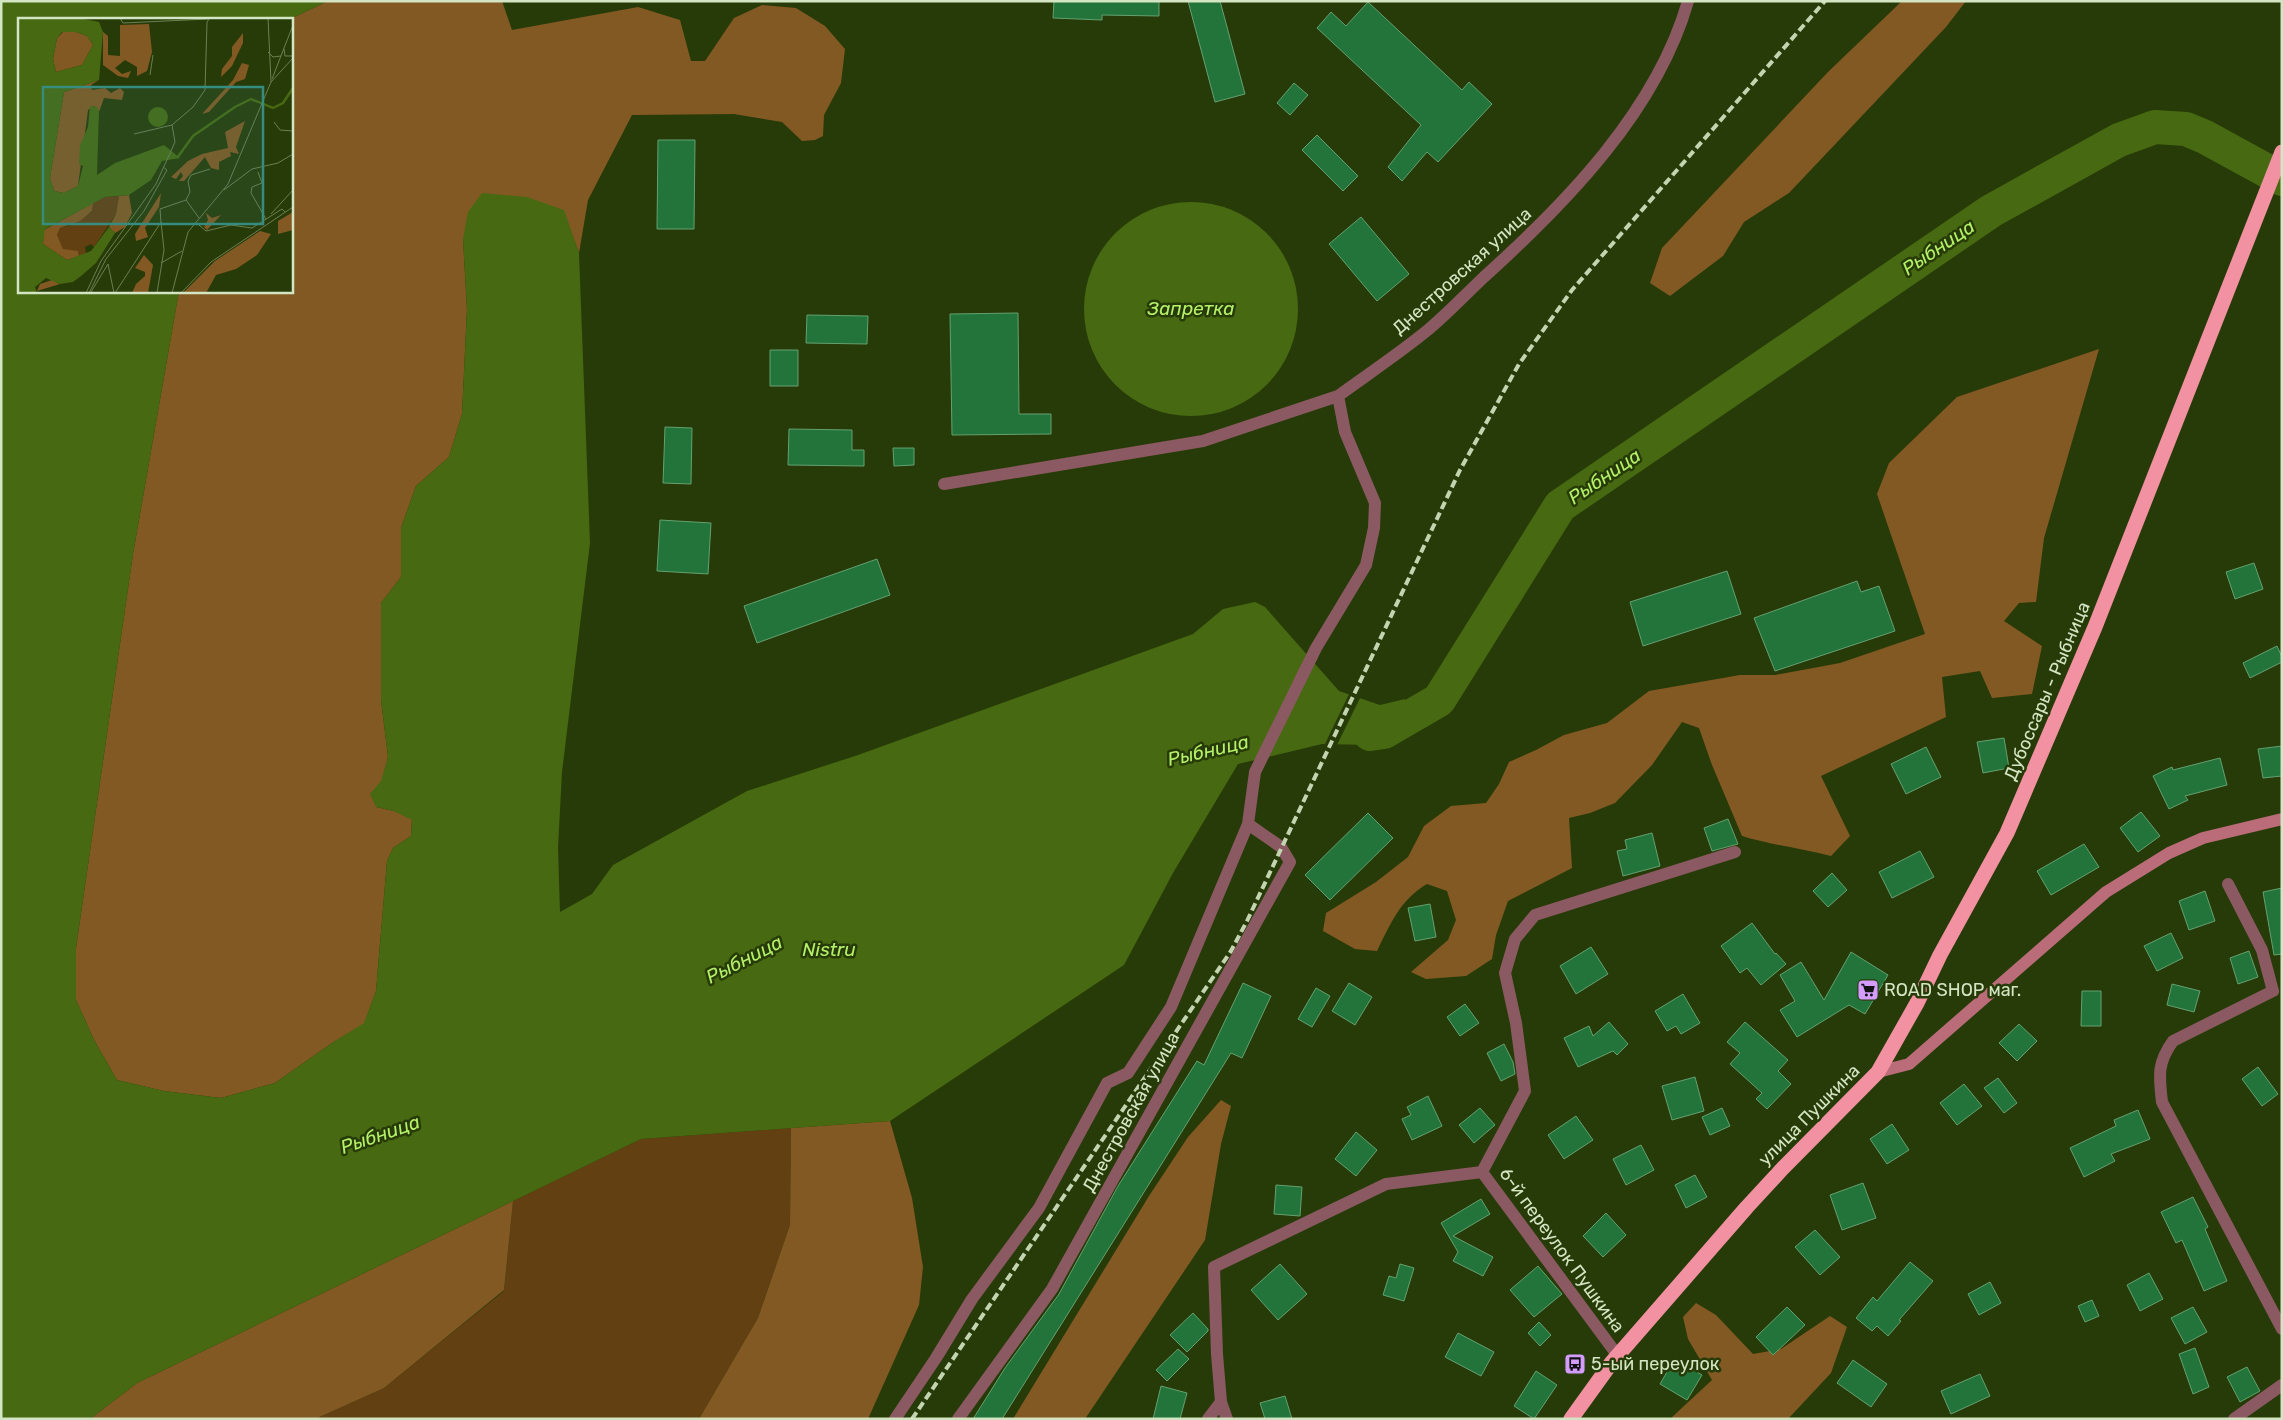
<svg xmlns="http://www.w3.org/2000/svg" width="2283" height="1420" viewBox="0 0 2283 1420" font-family="Rubik,sans-serif">
  <style>
    .green { fill: #634012 }
    .forest { fill: #835923 }
    .water { fill: #476911 }
    .pier { fill: #273b08 }
    .lines { fill: none; stroke-linecap: round; stroke-linejoin: round }
    .river { stroke: #476911; stroke-width: 34 }
    .building { fill: #23743a; stroke: #64a170 }
    .street { stroke: #8b5961; stroke-width: 12 }
    .secondary { stroke: #ba6c79; stroke-width: 12 }
    .highway { stroke: #f291a1; stroke-width: 15 }
    .rail { stroke: #c2d4b0; stroke-width: 4; stroke-dasharray: 8 4; stroke-linecap: butt }
    .labels { text-anchor: middle; stroke-width: 5; stroke-linejoin: round; paint-order: stroke }
    .street-label { font-size: 18px; fill: #d4e5c3; stroke: #273b08 }
    .poi-label { font-size: 18px; fill: #d4e5c3; stroke: #273b08; text-anchor: start }
    .water-label { font-size: 19px; font-style: italic; fill: #b5f168; stroke: #273b08 }
    .inset-river { fill: none; stroke: #476911; stroke-width: 2.5 }
    .inset-road { fill: none; stroke: #6c7f53; stroke-width: 1 }
    .view { fill: #368c7f; fill-opacity: 0.15; stroke: #368c7f; stroke-width: 2.5 }
    .inset-edge { fill: none; stroke: #d4e5c3; stroke-width: 2.5 }
  </style>
  <rect width="100%" height="100%" fill="#273b08"/>
  <path class="green" d="M791,1128L790,1225L758,1318L699,1419H315L384,1388L504,1291L513,1201L641,1139Z"/>
  <path class="forest" d="M328,1H502L512,30L638,7L680,20L691,61H705L734,18L762,5L796,8L825,26L845,49L841,83L824,115L823,136L815,140L802,141L782,122L734,114L632,115L588,200L579,253L563,210L463,239L467,309L462,414L449,457L416,486L401,528V577L381,603V700L388,757L376,807L394,811L412,819L411,836L393,848L387,861L376,991L364,1024L332,1043L275,1083L221,1098L164,1091L117,1080L94,1040L76,1000V948L133,554L179,291H291L290,19Z
    M1902,1H1966L1946,27L1789,193L1744,222L1723,256L1670,296L1650,283L1662,248L1828,72Z
    M2099,349L2044,538L2036,602L2019,603L2004,621L2042,646L2032,694L1992,698L1980,671L1942,677L1946,717L1821,776L1850,836L1831,856C1801,848 1771,845 1742,836L1712,765L1699,728L1682,722L1652,765L1615,803L1590,813L1569,818L1572,868L1508,901L1496,935L1492,959L1466,976L1426,979L1411,972L1448,940L1456,920L1447,891L1427,884C1400,900 1391,923 1377,951L1355,949L1323,931L1326,913L1376,882L1408,857L1424,826L1451,806L1486,803L1499,784L1509,762L1536,750L1564,735L1607,723L1649,691L1740,675H1775L1840,663L1925,634L1877,494L1889,463L1957,397Z
    M1221,1100L1231,1106L1221,1144L1205,1240L1085,1419H1013L1149,1196L1188,1137Z
    M890,1121L912,1198L923,1267L919,1305L868,1419H699L758,1318L790,1225L791,1128Z
    M513,1201L504,1290L384,1388L315,1419H90L137,1383Z
    M1696,1303L1716,1315L1753,1354L1781,1349L1830,1316L1847,1327L1831,1373L1788,1419H1670L1712,1380L1688,1339L1683,1317Z"/>
  <path class="water" d="M1,1H328L290,19H19V291H179L133,554L76,948V1000L94,1040L117,1080L164,1091L221,1098L275,1083L332,1043L364,1023L376,991L387,861L393,848L411,836L412,820L394,811L376,807L370,794L381,781L388,757L381,700V603L401,577V528L416,486L449,457L462,414L467,309L463,239L468,212L482,193L527,197L564,210L579,253L590,543L562,772L558,848L560,912L592,894L613,865L747,791L858,755L1193,634L1223,609L1255,602L1265,607L1339,691L1380,705L1405,699L1416,731L1372,745L1322,744L1238,764L1173,873L1124,965L890,1121L641,1139L137,1383L90,1419H1Z
    M1084 309a107 107 0 1 1 214 0a107 107 0 1 1-214 0Z"/>
  <path class="pier" d="M1350,692L1361,696L1336,747L1324,746Z"/>
  <g class="lines">
    <path class="river" d="M1370,734L1384,732L1439,700L1560,506L1991,211L2119,140L2155,127L2186,129L2205,137L2282,179"/>
  </g>
  <path class="building" d="M1054,1H1159V16L1102,15V20L1053,18Z
    M1188,1H1220L1245,94L1215,102Z
    M1368,2L1462,90L1469,82L1492,104L1438,162L1427,152L1402,181L1388,167L1421,125L1317,28L1331,12L1346,26Z
    M1294,83L1308,95L1290,115L1277,103Z
    M1317,135L1358,176L1343,191L1302,150Z
    M658,140H695L694,229H657Z
    M1361,217L1409,274L1377,301L1329,244Z
    M1018,313L1019,414H1051V434L952,435L950,314Z
    M807,315L868,316L867,344L806,343Z
    M770,350H798V386H770Z
    M665,427L692,428L691,484L663,483Z
    M789,429L852,430V450H864V466L788,465Z
    M893,448H914V465L894,466Z
    M660,520L711,523L708,574L657,571Z
    M877,559L890,595L757,643L744,606Z
    M2254,563L2263,589L2235,599L2226,572Z
    M1727,571L1741,614L1643,646L1630,602Z
    M1857,581L1861,592L1879,586L1895,631L1775,671L1754,618Z
    M2277,646L2282,657V662L2250,678L2243,663Z
    M2004,738L2009,768L1983,773L1977,742Z
    M2282,746V776L2263,778L2258,749Z
    M1926,747L1941,777L1906,794L1891,764Z
    M2220,758L2227,785L2185,796L2188,800L2169,809L2153,776L2172,767L2173,770Z
    M2141,812L2160,836L2138,852L2120,828Z
    M1368,813L1393,838L1330,900L1305,875Z
    M1728,819L1738,844L1712,851L1704,828Z
    M1652,833L1660,866L1623,876L1617,851L1627,849L1625,840Z
    M2084,844L2099,867L2051,895L2037,871Z
    M1920,851L1934,877L1892,898L1879,872Z
    M1832,873L1847,890L1828,907L1813,891Z
    M2282,888V954L2274,955L2263,892Z
    M2205,891L2215,921L2189,930L2179,901Z
    M1430,904L1436,937L1415,941L1408,908Z
    M1752,923L1775,954L1776,953L1786,964L1761,985L1747,968L1740,973L1721,946Z
    M2171,933L2183,958L2157,971L2144,946Z
    M1591,947L1608,974L1576,994L1560,966Z
    M2249,951L2258,977L2238,984L2230,958Z
    M1851,952L1888,975L1865,1014L1849,1005L1797,1037L1780,1010L1795,1001L1780,975L1801,962L1824,1000Z
    M1243,983L1271,996L1242,1058L1231,1053L1002,1419H973L1005,1368L1059,1294L1118,1186L1197,1061L1204,1065Z
    M1349,983L1372,997L1355,1025L1332,1011Z
    M2172,984L2200,991L2194,1012L2167,1005Z
    M1316,988L1330,996L1312,1027L1298,1019Z
    M2082,991H2101V1026H2081Z
    M1683,994L1700,1023L1681,1034L1676,1026L1667,1031L1655,1011Z
    M1465,1004L1479,1023L1460,1036L1447,1017Z
    M1609,1022L1628,1044L1617,1055L1613,1051L1578,1067L1564,1038L1589,1026L1593,1036Z
    M1745,1022L1788,1060L1778,1071L1791,1084L1767,1109L1756,1099L1762,1093L1730,1064L1740,1053L1727,1042Z
    M2019,1024L2037,1041L2017,1061L1999,1043Z
    M1504,1044L1513,1062L1515,1074L1501,1081L1487,1053Z
    M2258,1067L2278,1094L2262,1106L2242,1079Z
    M1695,1077L1704,1111L1672,1120L1662,1086Z
    M1998,1078L2017,1103L2004,1113L1984,1088Z
    M1964,1084L1982,1106L1957,1125L1940,1103Z
    M1428,1096L1442,1126L1412,1140L1402,1119L1411,1115L1407,1107Z
    M1480,1108L1495,1125L1474,1143L1459,1125Z
    M1722,1108L1730,1126L1710,1135L1702,1117Z
    M2138,1110L2150,1139L2111,1154L2115,1161L2084,1177L2070,1148L2116,1126L2114,1120Z
    M1576,1116L1593,1140L1564,1159L1548,1135Z
    M1892,1124L1909,1150L1887,1164L1870,1139Z
    M1356,1132L1377,1150L1356,1176L1335,1159Z
    M1641,1145L1654,1170L1626,1185L1613,1159Z
    M1695,1175L1707,1197L1686,1208L1675,1185Z
    M1863,1183L1876,1218L1842,1230L1830,1195Z
    M1276,1185L1302,1187L1300,1216L1274,1214Z
    M2193,1197L2208,1227L2205,1229L2227,1281L2204,1291L2182,1240L2176,1243L2161,1212Z
    M1481,1199L1490,1214L1453,1236L1493,1257L1483,1276L1453,1261L1458,1252L1441,1223Z
    M1606,1213L1626,1235L1603,1257L1583,1236Z
    M1815,1230L1840,1257L1820,1275L1795,1247Z
    M1910,1262L1933,1281L1899,1320L1901,1321L1888,1336L1877,1326L1872,1331L1856,1318L1873,1297L1877,1301Z
    M1280,1264L1307,1294L1278,1320L1251,1290Z
    M1400,1264L1414,1268L1404,1301L1383,1295L1389,1276L1396,1278Z
    M1538,1266L1562,1294L1534,1317L1510,1290Z
    M2149,1273L2163,1299L2140,1311L2127,1285Z
    M1990,1282L2001,1303L1979,1315L1968,1294Z
    M2092,1300L2099,1316L2085,1322L2078,1306Z
    M1787,1307L1805,1325L1773,1355L1756,1337Z
    M2193,1307L2207,1332L2185,1344L2171,1318Z
    M1193,1313L1208,1329V1331L1187,1352L1170,1335Z
    M1539,1322L1551,1335L1540,1346L1528,1333Z
    M1458,1333L1494,1352L1481,1376L1445,1357Z
    M2195,1348L2209,1387L2193,1394L2179,1354Z
    M1178,1349L1189,1359L1167,1381L1156,1370Z
    M1675,1358L1702,1375L1687,1400L1660,1384Z
    M1853,1360L1887,1384L1871,1407L1837,1383Z
    M2247,1367L2260,1391L2240,1402L2227,1377Z
    M1536,1371L1557,1385L1534,1419L1514,1406Z
    M1980,1374L1990,1396L1951,1414L1941,1391Z
    M1161,1386L1187,1393L1180,1419H1153Z
    M1285,1396L1292,1419H1265L1260,1403Z"/>
  <g class="lines">
    <path class="street" d="M944,484L1203,441L1338,396
      M2228,884L2262,950L2273,991L2173,1041C2157,1063 2159,1076 2162,1102L2282,1329
      M1618,1356L1482,1172L1525,1091L1516,1023L1505,973L1515,939L1535,915L1735,852
      M1221,1402L1227,1419
      M895,1419L936,1358L972,1299L1039,1208L1107,1083L1128,1073L1171,1007L1248,824L1255,772L1316,648L1366,565L1374,528L1375,503L1345,432L1338,396C1368,374 1400,353 1429,329C1448,313 1466,294 1484,277C1566,203 1657,110 1688,1
      M958,1419L1052,1289L1290,862L1281,847L1248,824
      M1208,1419L1221,1402L1217,1354L1214,1267L1386,1184L1482,1172
      M2234,1419L2282,1385"/>
    <path class="secondary" d="M1878,1072L1909,1064L2106,892L2169,853L2203,838L2282,819"/>
    <path class="highway" d="M1571,1419L1612,1362L1747,1207L1783,1168L1878,1072L1917,1003L1940,955L2007,833L2095,627L2282,152"/>
    <path class="rail" d="M912,1419L1231,951L1247,921L1460,470L1519,364L1572,290L1825,1"/>
  </g>
  <defs>
    <g id="supermarket-square" transform="scale(1.125)"><rect x="-9" y="-9" width="18" height="18" rx="4" fill="#d39cfd" stroke="#273b08"/><path d="M-6-5.5h2.5l.6 2H6L4.5 2H-2.5L-4.4-4H-6ZM-1.5 3.2a1.3 1.3 0 1 0 .1 0ZM3 3.2a1.3 1.3 0 1 0 .1 0Z" fill="#111"/></g>
    <g id="bus-square" transform="scale(1.125)"><rect x="-9" y="-9" width="18" height="18" rx="4" fill="#d39cfd" stroke="#273b08"/><path d="M-5-6H5V4H4V6H2V4H-2V6H-4V4H-5ZM-3.5-4V0h7V-4ZM-3.5 1.2v1.5H-2V1.2ZM2 1.2v1.5H3.5V1.2Z" fill="#111"/></g>
  </defs>
  <g fill-rule="evenodd">
    <use href="#supermarket-square" x="1868" y="990"/>
    <use href="#bus-square" x="1575" y="1364"/>
  </g>
  <g class="labels">
    <g class="street-label">
      <text transform="translate(1462 271) rotate(-42)" y="6">Днестровская улица</text>
      <text transform="translate(2047 691) rotate(-67)" y="6">Дубоссары - Рыбница</text>
      <text transform="translate(1131 1112) rotate(-61)" y="6">Днестровская улица</text>
      <text transform="translate(1809 1115) rotate(-45)" y="6">улица Пушкина</text>
      <text transform="translate(1562 1250) rotate(54)" y="6">6-й переулок Пушкина</text>
    </g>
    <g class="poi-label">
      <text x="1884" y="996">ROAD SHOP маг.</text>
      <text x="1591" y="1370">5-ый переулок</text>
    </g>
    <g class="water-label">
      <text transform="translate(1938 247) rotate(-34)" y="7">Рыбница</text>
      <text x="1191" y="315">Запретка</text>
      <text transform="translate(1604 476) rotate(-34)" y="7">Рыбница</text>
      <text transform="translate(1208 750) rotate(-13)" y="7">Рыбница</text>
      <text x="829" y="956">Nistru</text>
      <text transform="translate(744 959) rotate(-27)" y="7">Рыбница</text>
      <text transform="translate(380 1134) rotate(-19)" y="7">Рыбница</text>
    </g>
  </g>
  <g transform="translate(18 18)">
    <rect width="275" height="275" fill="#273b08"/>
    <path d="M101,178L98,196L76,229L73,226L67,229L68,235L61,238L60,233L45,232L39,217L42,210L53,207L74,194L75,185L87,179Z" fill="#634012"/>
    <path d="M131,6L134,34L129,53L119,58V49L107,42L97,50L104,56L113,53L110,60L100,58L85,47V14L90,18V37L102,38V7ZM45,14H58L69,18L75,27L64,47L38,54L35,41L39,20ZM225,15V25L214,48L203,59L204,51L214,38V29ZM224,45L231,47L227,61L218,64L191,94L184,96L215,62ZM81,62L73,67L74,72L87,70L93,75L102,70L106,74L104,82L86,80L81,94L76,88L70,92L60,168L46,175L36,173L32,160L46,74ZM227,103L218,129L221,136L212,134L213,138L201,144V152L193,150L187,139L166,163H161L165,158L163,154L158,161L153,159L170,143L184,136L210,130L207,114ZM143,175L141,189L127,210L130,219L118,223L117,216ZM111,177L114,195L107,209L97,215L91,209L98,196L101,178ZM75,185L74,193L62,203L42,210L39,217L45,231L60,233L61,238L49,242L25,226L26,212ZM275,194V212L260,216V203ZM188,195L194,200L203,197L189,212L186,209L190,202ZM242,213L253,216L239,237L218,251L198,257L188,275H165L197,243ZM126,237L135,247L130,275H114L118,266L127,258V254L117,250ZM34,262L42,266L19,273L22,266Z" fill="#835923"/>
    <path d="M0,0H61L81,4L85,14L81,62L46,74L32,160L36,173L46,175L60,168L65,148L61,146L62,127L70,109L72,88L79,89L81,94L79,157L97,145L146,127L162,140L144,143L133,162L111,177L87,179L27,211L25,226L49,242L73,233L91,209L97,215L78,245L63,258L55,264L42,266L28,260L17,269L19,275H0ZM44,14H58L69,18L75,27L64,47L38,54L35,41L39,20ZM130 99a10 10 0 1 1 20 0a10 10 0 1 1-20 0Z" fill="#476911" fill-rule="evenodd"/>
    <path class="inset-river" d="M159,140L175,118L217,89L233,81L255,90L265,85L275,70"/>
    <path class="inset-road" d="M102,0L105,5L190,1M266,31L267,38H275M250,34L255,39L263,38M132,57L135,37M254,61L275,7M253,64L275,40M256,104L262,112L275,113M116,116L154,107M240,154L244,165L234,169L233,175L248,201M206,172L234,151L260,145L275,136M253,196L275,172M181,200L168,182L172,174L170,163L173,157L192,151M181,207L188,213L213,207L234,210L264,191L267,194M143,245L164,233M73,274L90,246L96,275M68,275L83,243L138,166L157,124L154,107L175,89L187,72L189,4L192,0M71,275L88,241L126,193L149,152L145,149M97,275L143,204L142,191L168,182M139,275L146,232L143,204M154,275L170,214L210,166L253,64L250,0M163,275L193,244L275,189"/>
    <path class="view" d="M25,69H245V206H25Z"/>
    <rect width="275" height="275" class="inset-edge"/>
  </g>
  <rect width="2283" height="1420" fill="none" stroke="#d4e5c3" stroke-width="5"/>
</svg>
